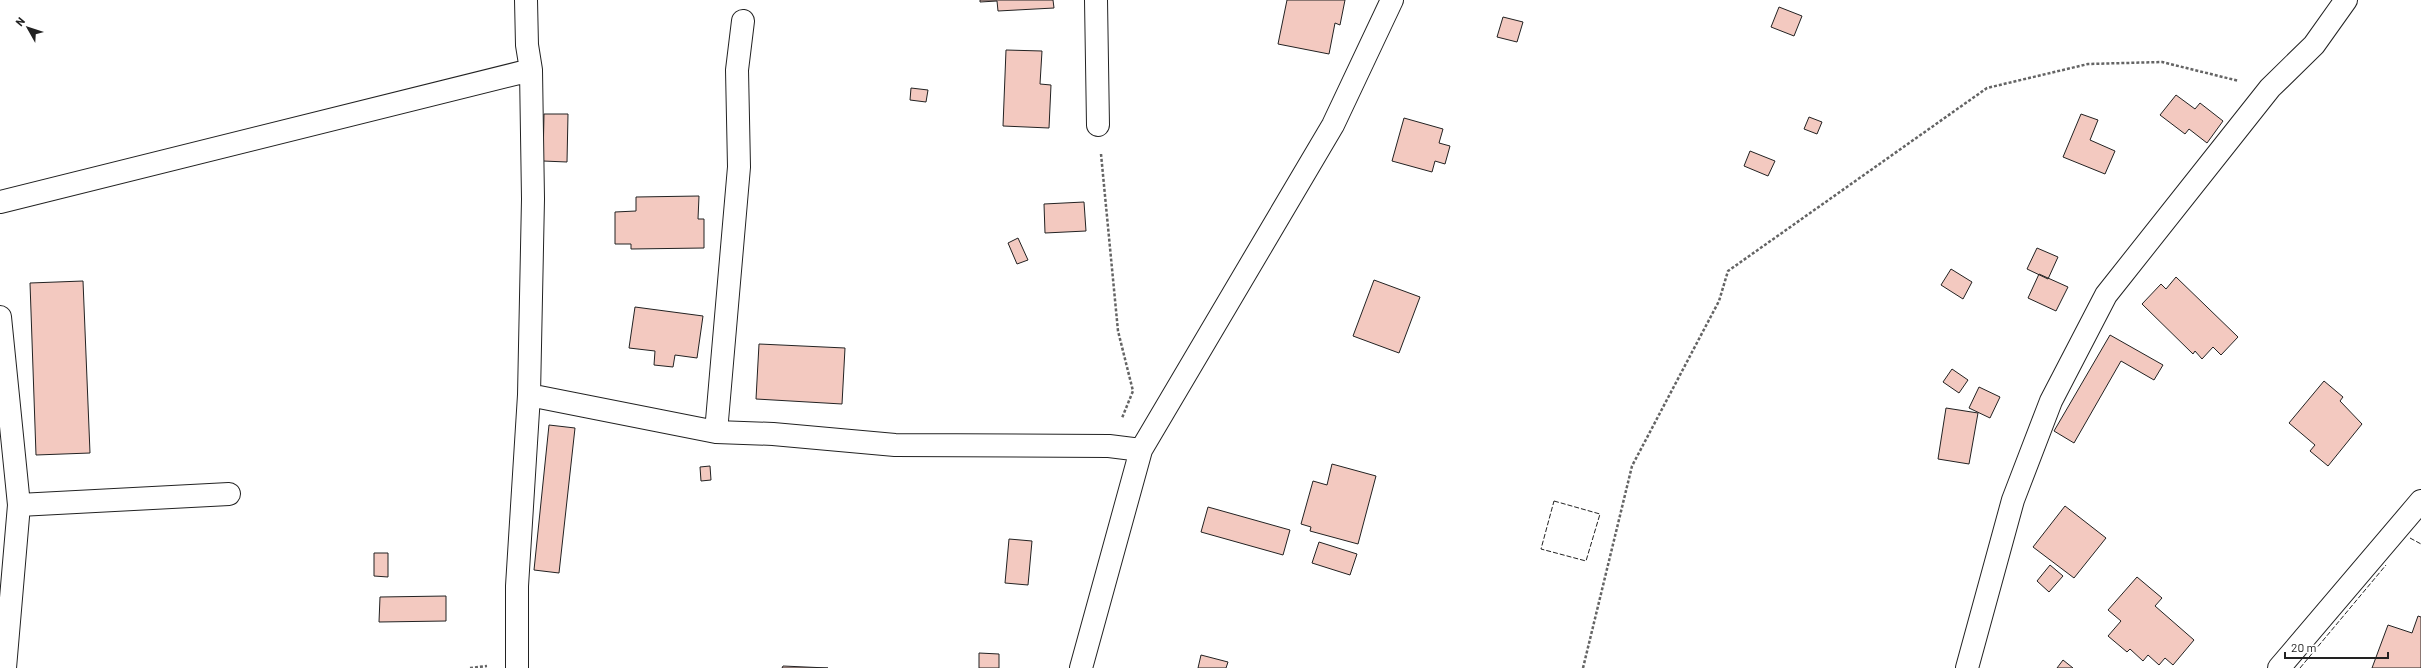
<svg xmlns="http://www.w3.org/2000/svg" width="2421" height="668" viewBox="0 0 2421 668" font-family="Barlow,sans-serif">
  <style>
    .building { fill: #f3c9c0; stroke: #222 }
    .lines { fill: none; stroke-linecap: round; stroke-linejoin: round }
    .minor-casing { stroke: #222; stroke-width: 24 }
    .path { stroke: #646464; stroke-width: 2.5; stroke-dasharray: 3 2; stroke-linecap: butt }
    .minor { stroke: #fff; stroke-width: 22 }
    .fence { stroke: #222; stroke-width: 1; stroke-dasharray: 5 2; stroke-linecap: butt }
  </style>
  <rect width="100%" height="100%" fill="#fff"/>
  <path class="building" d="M980,0H1053L1054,8L998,11L997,1L980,2Z
    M1287,0H1345L1340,25L1335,23L1329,54L1278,44Z
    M1779,7L1802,16L1794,36L1771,27Z
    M1503,17L1523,22L1517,42L1497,37Z
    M1006,50L1042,51L1040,84L1051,85L1049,128L1003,126Z
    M911,88L928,90L926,102L910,100Z
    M2176,95L2195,109L2200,103L2223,121L2207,143L2189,129L2185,134L2160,115Z
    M544,114H568L567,162L543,161Z
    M2081,114L2098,120L2090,140L2115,151L2105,174L2063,157Z
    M1809,117L1822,122L1817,134L1804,129Z
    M1404,118L1443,129L1439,143L1450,146L1445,164L1435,161L1432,172L1392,161Z
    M1750,151L1775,161L1768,176L1744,166Z
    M699,196L698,219H704V248L631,249V244H615V212L636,211V197Z
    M1084,202L1086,231L1045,233L1044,204Z
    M1018,238L1028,260L1017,264L1008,243Z
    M2037,248L2058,257L2048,279L2027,269Z
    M1951,269L1972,282L1963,299L1941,285Z
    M2039,274L2068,287L2056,311L2028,298Z
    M2176,277L2238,337L2221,355L2213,347L2202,359L2195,351L2193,354L2142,304L2161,284L2166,289Z
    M1374,280L1420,297L1399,353L1353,336Z
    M83,281L90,453L36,455L30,283Z
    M635,307L703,316L697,358L675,355L673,367L654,365L655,351L629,348Z
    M2110,335L2163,365L2154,380L2121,361L2074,443L2054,431Z
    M759,344L845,348L842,404L756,399Z
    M1952,369L1968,380L1959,393L1943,382Z
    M2324,381L2343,397L2340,401L2362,424L2328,466L2310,451L2315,445L2289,423Z
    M1979,387L2000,397L1990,418L1969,408Z
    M1946,408L1978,413L1969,464L1938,459Z
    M549,425L575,428L559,573L534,570Z
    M1332,464L1376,476L1358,544L1310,531L1311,527L1301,524L1313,481L1327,485Z
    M710,466L711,480L701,481L700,467Z
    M2065,506L2106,538L2074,578L2033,547Z
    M1208,507L1290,530L1283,555L1201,532Z
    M1009,539L1032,541L1028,585L1005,583Z
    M1319,542L1357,554L1350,575L1312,563Z
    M374,553H388V577L374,576Z
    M2050,565L2063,576L2049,592L2037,581Z
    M2137,577L2162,598L2155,606L2194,640L2173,665L2165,658L2159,665L2148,655L2143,661L2130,649L2127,652L2108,636L2121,621L2108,610Z
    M446,596V621L379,622L380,597Z
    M2418,616L2421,617V668H2372L2388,625L2412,633Z
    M979,653L999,654V668H979Z
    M1201,655L1228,662L1226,668H1198Z
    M2063,660L2073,668H2057Z
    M783,666L828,668H782Z"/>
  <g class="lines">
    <g class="minor-casing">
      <path id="minor" d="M1096,0L1098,125
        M0,202L531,70
        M0,317L19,505L5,668
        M529,395L716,432L773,434L895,445L1109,446L1141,450
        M716,432L739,167L737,70L743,21
        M19,505L229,494
        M517,668V586L529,395L533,199L531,70L527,45L526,0
        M1081,668L1141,450L1333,125L1392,0
        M1967,668L2013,500L2051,401L2106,295L2270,88L2314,45L2346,0
        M2279,668L2421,501"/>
    </g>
    <path class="path" d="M1101,154L1118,331L1133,391L1122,418
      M470,668L487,666
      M1583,668L1632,466L1719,301L1728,271L1987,88L2088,64L2162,62L2239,81"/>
    <use href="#minor" class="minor"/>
    <path class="fence" d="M1554,501L1600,514L1586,561L1541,549Z
      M2410,538L2421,544
      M2300,668L2386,565"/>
  </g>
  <g transform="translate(28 28) rotate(309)" stroke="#ffffff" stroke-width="3" paint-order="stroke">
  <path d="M0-3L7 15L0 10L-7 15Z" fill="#222222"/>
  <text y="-6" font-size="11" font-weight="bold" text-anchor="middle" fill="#222222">N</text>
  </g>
  <path d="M2285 652v6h103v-6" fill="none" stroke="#222222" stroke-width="2"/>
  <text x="2291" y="652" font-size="12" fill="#222222" stroke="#ffffff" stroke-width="3" paint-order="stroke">20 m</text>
</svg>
